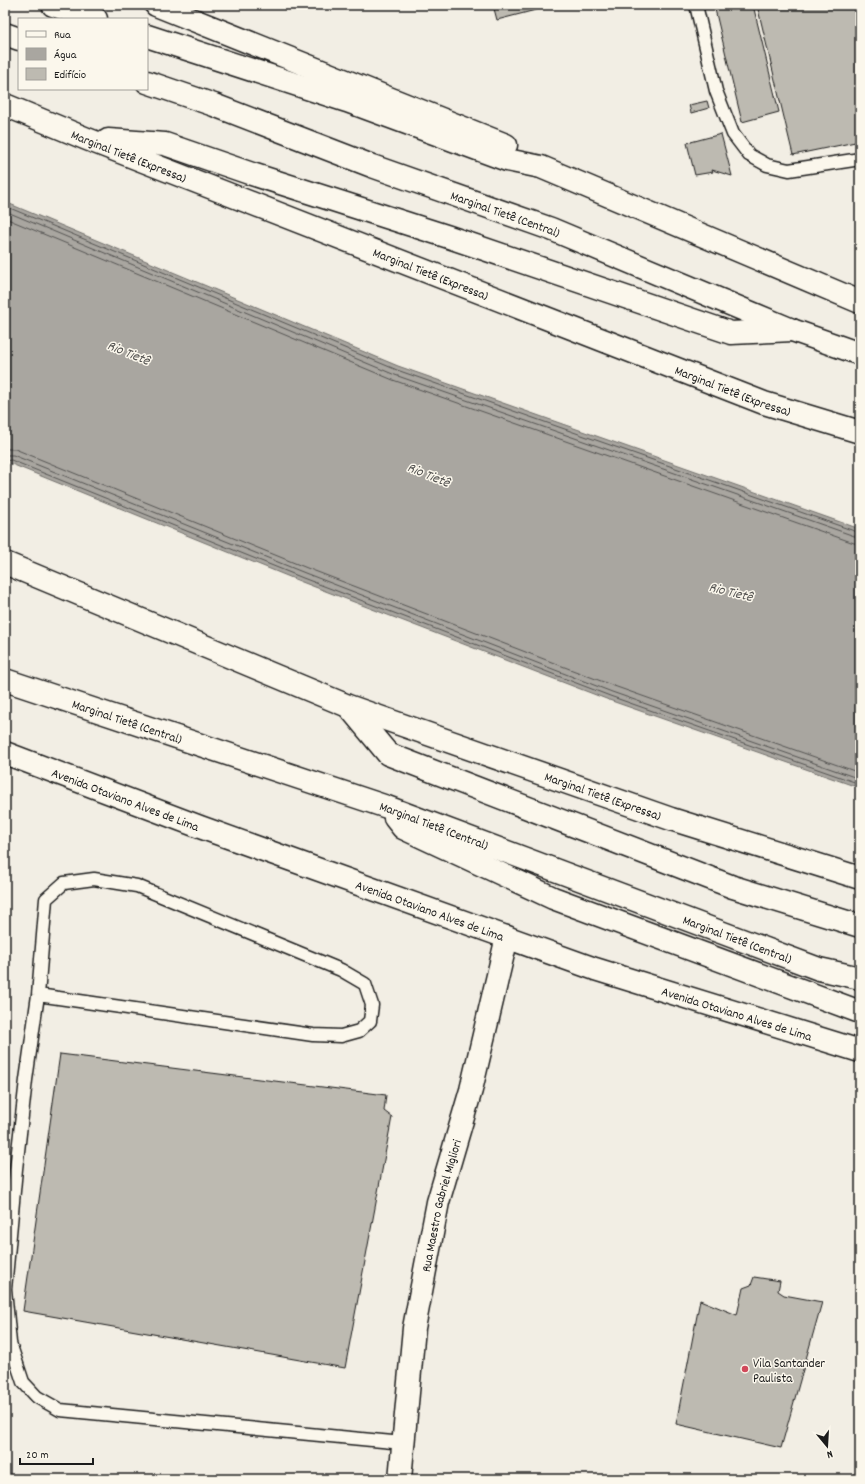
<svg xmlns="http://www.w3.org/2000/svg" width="865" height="1484" viewBox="0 0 865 1484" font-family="Dekko,sans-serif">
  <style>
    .water { fill: #a9a6a0; stroke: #716f6b }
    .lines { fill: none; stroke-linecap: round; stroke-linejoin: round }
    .shore { stroke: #545351; stroke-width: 1 }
    .building { fill: #bdbab1; stroke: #1c1c1c }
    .service-casing { stroke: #1c1c1c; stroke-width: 15 }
    .secondary-casing { stroke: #1c1c1c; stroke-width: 25 }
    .trunk-casing { stroke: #1c1c1c; stroke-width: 25 }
    .motorway-casing { stroke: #1c1c1c; stroke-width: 25 }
    .service { stroke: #fbf7ec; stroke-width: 12 }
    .secondary { stroke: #fbf7ec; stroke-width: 22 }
    .trunk { stroke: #fbf7ec; stroke-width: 22 }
    .motorway { stroke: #fbf7ec; stroke-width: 22 }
    .poi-dot { fill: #d1495b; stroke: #fbf7ec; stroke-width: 1.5 }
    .labels { text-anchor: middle; stroke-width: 3; stroke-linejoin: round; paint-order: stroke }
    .street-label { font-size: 13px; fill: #1c1c1c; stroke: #fbf7ec }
    .poi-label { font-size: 13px; fill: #1c1c1c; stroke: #fbf7ec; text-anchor: start }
    .water-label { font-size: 14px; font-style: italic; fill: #545351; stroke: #fbf7ec }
  </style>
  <rect width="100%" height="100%" fill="#f2eee4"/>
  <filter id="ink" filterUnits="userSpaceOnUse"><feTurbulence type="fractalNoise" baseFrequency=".025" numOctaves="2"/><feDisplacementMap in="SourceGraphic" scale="8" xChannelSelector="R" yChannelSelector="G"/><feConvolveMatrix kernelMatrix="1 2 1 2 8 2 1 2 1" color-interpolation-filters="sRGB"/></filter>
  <g filter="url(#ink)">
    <path class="water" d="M5,202L398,366L860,529V788L609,700L302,582L9,463L5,465Z"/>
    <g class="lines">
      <path class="shore" d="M5,206L397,370L860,533
        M5,211L395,375L860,538
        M5,218L393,380L854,543L860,544
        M5,449H15L307,568L614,686L860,773
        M5,455H13L305,573L612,692L860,779
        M5,461L11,460L303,578L610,696L860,784"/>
    </g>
    <path class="building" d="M493,5H555L497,20Z
      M714,5H742V7L753,5L779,112L742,122Z
      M757,5H860V141L793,155Z
      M707,101L709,108L691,113L689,105Z
      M721,134L732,176L712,170L713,172L695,175L687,143Z
      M60,1054L386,1095L384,1111L392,1117L345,1368L23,1311Z
      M754,1277L780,1281L778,1291L784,1295L822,1302L781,1448L676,1424L700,1300L737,1315L743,1288L751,1285Z"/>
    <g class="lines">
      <g class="service-casing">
        <path id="service" d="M696,5L716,91L733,134L749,155L767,165L789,170L860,159
          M38,995L313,1035L341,1036L359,1031L370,1021L372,1005L365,984L341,970L137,886L94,879L64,883L46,899L38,995L26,1080L16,1169L5,1289L10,1343L23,1382L37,1397L60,1410L403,1443"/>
      </g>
      <g class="secondary-casing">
        <g id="secondary">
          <path id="s1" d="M400,1479L414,1328L438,1202L471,1090L507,937"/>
        </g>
      </g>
      <g class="trunk-casing">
        <g id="trunk">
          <path d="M53,5L96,19"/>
          <path d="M156,5L506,145"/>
          <path d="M5,34L19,39"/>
          <path d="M147,36L347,101L507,160L541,167L860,302"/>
          <path id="s2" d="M147,82L214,105L372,166L551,229L792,330L860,354"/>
          <path id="s3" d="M5,680L387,807L819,969L860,978"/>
          <path id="s4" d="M5,753L200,827L595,969L860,1051"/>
          <path d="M395,818L403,828L553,898L860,1012"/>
        </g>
      </g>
      <g class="motorway-casing">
        <g id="motorway">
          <path id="s5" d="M5,105L87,139L764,403L860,432"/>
          <path d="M108,140L165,144L252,174L449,237L731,333L792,330"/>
          <path id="s6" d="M5,563L348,706L671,819L860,878"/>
          <path d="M349,707L388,754L733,887L860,926"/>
        </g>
      </g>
      <use href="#service" class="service"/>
      <use href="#secondary" class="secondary"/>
      <use href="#trunk" class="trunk"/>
      <use href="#motorway" class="motorway"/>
    </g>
  </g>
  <circle class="poi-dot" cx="745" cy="1369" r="4"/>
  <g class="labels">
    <g class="street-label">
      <text dy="5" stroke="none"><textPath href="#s5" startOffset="134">Marginal Tietê (Expressa)</textPath></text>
      <text dy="5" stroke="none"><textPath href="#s2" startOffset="382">Marginal Tietê (Central)</textPath></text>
      <text dy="5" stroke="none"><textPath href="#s5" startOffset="458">Marginal Tietê (Expressa)</textPath></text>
      <text dy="5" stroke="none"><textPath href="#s5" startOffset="782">Marginal Tietê (Expressa)</textPath></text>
      <text dy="5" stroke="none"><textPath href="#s3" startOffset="129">Marginal Tietê (Central)</textPath></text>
      <text dy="5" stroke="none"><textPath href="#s6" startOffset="642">Marginal Tietê (Expressa)</textPath></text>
      <text dy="5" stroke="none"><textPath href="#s4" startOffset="129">Avenida Otaviano Alves de Lima</textPath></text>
      <text dy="5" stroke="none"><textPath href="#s3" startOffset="453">Marginal Tietê (Central)</textPath></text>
      <text dy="5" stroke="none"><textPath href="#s4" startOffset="453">Avenida Otaviano Alves de Lima</textPath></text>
      <text dy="5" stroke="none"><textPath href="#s3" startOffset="777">Marginal Tietê (Central)</textPath></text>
      <text dy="5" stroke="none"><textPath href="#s4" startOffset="777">Avenida Otaviano Alves de Lima</textPath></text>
      <text dy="5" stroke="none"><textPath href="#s1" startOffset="277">Rua Maestro Gabriel Migliori</textPath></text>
    </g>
    <g class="poi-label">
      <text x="753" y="1367">Vila Santander<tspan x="753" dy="15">Paulista</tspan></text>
    </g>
    <g class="water-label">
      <text transform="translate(129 352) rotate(22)" y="5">Rio Tietê</text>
      <text transform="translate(429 474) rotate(22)" y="5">Rio Tietê</text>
      <text transform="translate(731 591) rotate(14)" y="5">Rio Tietê</text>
    </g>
  </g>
  <rect width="865" height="1484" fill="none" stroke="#fbf7ec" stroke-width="20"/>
  <rect x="10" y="10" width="845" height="1464" fill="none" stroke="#1c1c1c" stroke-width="1.5" filter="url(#ink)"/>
  <rect x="18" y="18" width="130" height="72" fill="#fbf7ec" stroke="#a29f99"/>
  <rect x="26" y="31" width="20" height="6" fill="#fbf7ec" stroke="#a29f99"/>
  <text x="54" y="38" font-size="12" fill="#1c1c1c">Rua</text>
  <rect x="26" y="48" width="20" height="12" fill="#a9a6a0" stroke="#a29f99"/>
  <text x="54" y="58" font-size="12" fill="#1c1c1c">Água</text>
  <rect x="26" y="68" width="20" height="12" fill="#bdbab1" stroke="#a29f99"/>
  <text x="54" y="78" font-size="12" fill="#1c1c1c">Edifício</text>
  <g transform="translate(827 1446) rotate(162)" stroke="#fbf7ec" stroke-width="3" paint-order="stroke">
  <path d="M0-3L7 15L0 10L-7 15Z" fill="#1c1c1c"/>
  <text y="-6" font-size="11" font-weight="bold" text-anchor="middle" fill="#1c1c1c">N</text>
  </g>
  <path d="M20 1458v6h73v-6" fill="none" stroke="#1c1c1c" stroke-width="2"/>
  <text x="26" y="1458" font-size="12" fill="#1c1c1c" stroke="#fbf7ec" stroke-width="3" paint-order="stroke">20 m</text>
</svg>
